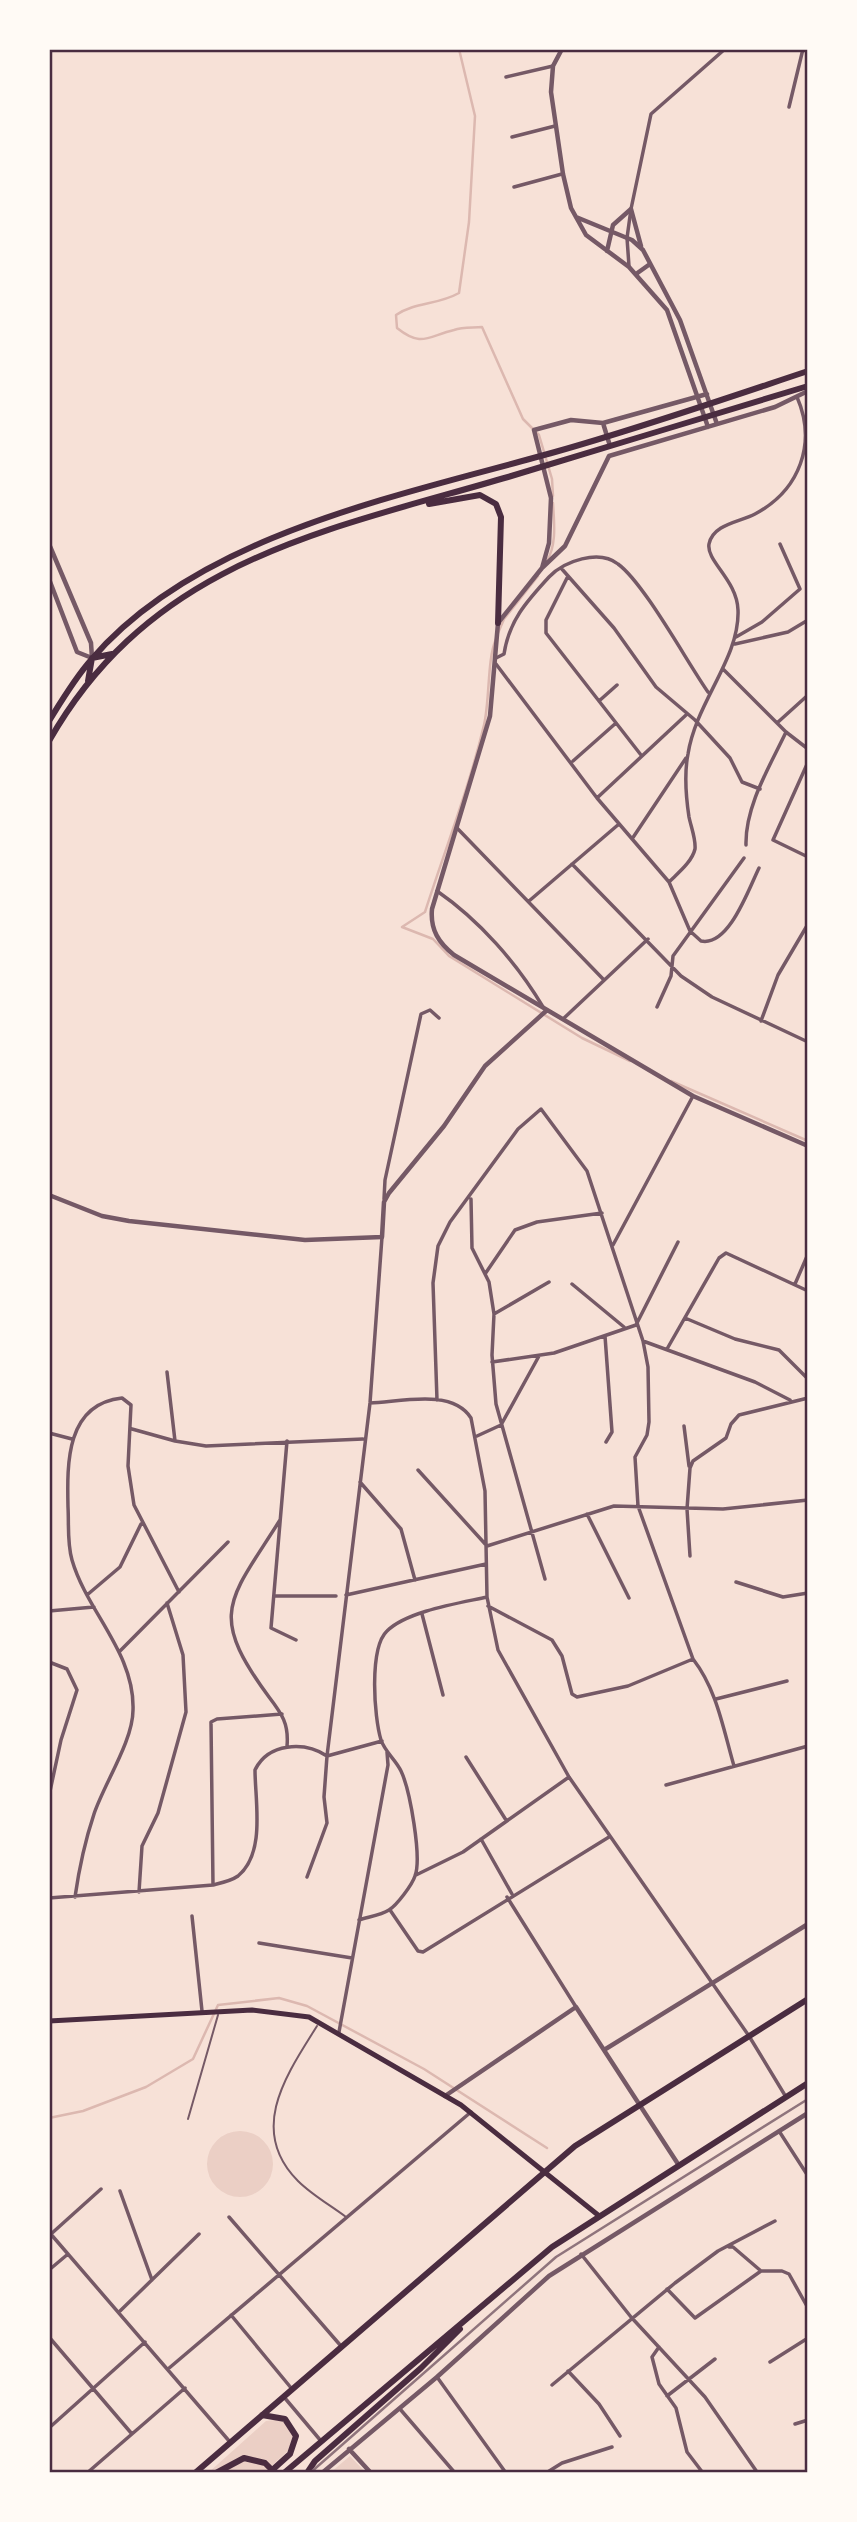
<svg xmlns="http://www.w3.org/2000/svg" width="857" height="2522" viewBox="0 0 857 2522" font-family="'Noto Serif',serif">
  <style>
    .green { fill: #ebcfc5 }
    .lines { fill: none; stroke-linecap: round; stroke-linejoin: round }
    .stream { stroke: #dcb8b0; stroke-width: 2.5 }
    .service { stroke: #755966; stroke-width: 2 }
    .minor { stroke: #755966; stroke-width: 3.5 }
    .tertiary { stroke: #755966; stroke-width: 4.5 }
    .secondary { stroke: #4a2c40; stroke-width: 5 }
    .primary { stroke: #4a2c40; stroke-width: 6 }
    .trunk { stroke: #4a2c40; stroke-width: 6 }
    .rail { stroke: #8f747c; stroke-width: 2.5 }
    .neatline { fill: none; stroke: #4a2c40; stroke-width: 2.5 }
  </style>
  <rect width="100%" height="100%" fill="#f7e1d7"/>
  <path class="green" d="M207 2164a33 33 0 1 1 66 0a33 33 0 1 1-66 0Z
    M275,2420L285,2422L294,2436L292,2447L264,2473H208L266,2421Z
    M350,2456L366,2473H330Z"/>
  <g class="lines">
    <path class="stream" d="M459,49L475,116L469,222L459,293C438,305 415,302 396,315L397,328C422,348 428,336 454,330C463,327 473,328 482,327L523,419L539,435L552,479L553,496
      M547,561C557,544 554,522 553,503
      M498,633L504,619L538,576
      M496,639C487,659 490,699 484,725C469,788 445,850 425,912L402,927L433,939L449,956L582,1038L630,1061
      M671,1081L808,1141
      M49,2118L83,2111L146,2087L193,2059L218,2005L279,1998L307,2006L424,2069L547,2148"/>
    <path class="service" d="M317,2026C287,2074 247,2130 298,2181C312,2195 330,2205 346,2217
      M188,2119L218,2015"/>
    <path class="minor" d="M506,77L553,66
      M789,107L803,49
      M512,137L555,126
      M514,187L562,174
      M629,266L627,238L631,209L651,114L725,49
      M808,515V516
      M561,568L614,628L656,687L695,720L730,758L742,782L760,789
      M568,576L546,620V633L641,755
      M736,637L762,622L800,589L780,544
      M735,644L788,632L808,620
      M496,658L504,654C509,621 526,602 549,577C564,561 599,549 618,564C644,583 687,662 708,692
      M496,664L597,798L669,882L690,931L701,941C729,947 749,888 759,868
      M723,669L786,732L808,749
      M599,701L617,685
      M777,723L808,695
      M573,761L616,723
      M808,762L773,840L808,857
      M597,798L686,715
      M457,828L604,980
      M632,839L686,758
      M746,845C745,806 770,766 786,732
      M572,864L681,976L712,997L808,1042
      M669,882C678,873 692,862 695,849C696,839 691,827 689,817C686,797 684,774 688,754C696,702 740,658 738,610C737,580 706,561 709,544C713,524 740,522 755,514C800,490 817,443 797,397
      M437,891C479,920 517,963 543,1007
      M529,901L619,824
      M657,1007L671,976L673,956L744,858
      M563,1019L648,939
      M761,1021L778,975L808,924
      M384,1199L385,1180L421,1014L430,1010L439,1018
      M471,1199L472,1248L489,1282L494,1314L492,1355L496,1404L545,1579
      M613,1245L693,1096
      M485,1274L515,1230L537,1222L602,1213
      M572,1284L624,1327
      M795,1284L808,1254
      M494,1314L549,1282
      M685,1318L735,1339L779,1350L808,1379
      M605,1336L612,1432L606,1442
      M643,1341L755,1382L790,1400
      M667,1349L719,1258L726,1253L808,1291
      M492,1362L554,1353L636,1325L678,1242
      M167,1372L175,1441L206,1446L363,1439
      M437,1400L433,1283L438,1246L450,1222L518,1129L541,1109L587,1171L643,1341L648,1367L649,1422L647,1435L635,1457L638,1506L693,1659C717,1690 723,1728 734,1766
      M370,1403C400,1402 452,1388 471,1418L485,1491L487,1597L498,1650L569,1777L749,2036L786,2097
      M684,1426L689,1466
      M132,1429L175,1441
      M49,1433L72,1439
      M477,1436L501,1425L539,1356
      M287,1441L271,1628L296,1640
      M418,1470L487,1546L614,1506L723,1509L808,1500
      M360,1482L401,1529L415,1580
      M587,1514L629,1598
      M280,1520C229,1601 207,1613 269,1697C282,1714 289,1724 287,1746
      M690,1556L687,1509L690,1468L693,1461L726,1438L731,1424L739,1415L808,1398
      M736,1582L783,1597L808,1593
      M87,1595L120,1567L141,1524
      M346,1595L486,1564
      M274,1596H336
      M488,1606L552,1640L562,1656L572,1694L577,1697L628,1686L693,1659
      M49,1611L94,1607
      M422,1614L443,1695
      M119,1652L228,1542
      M49,1662L67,1669L77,1690L61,1740L49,1796
      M716,1699L787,1681
      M327,1756L382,1741
      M466,1757L506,1820
      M666,1785L808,1746
      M481,1839L512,1894
      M416,1875L463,1852L569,1777
      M307,1877L327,1823L324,1797L327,1756L370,1403L382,1237
      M213,1885L211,1722L217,1719L282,1714
      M139,1892L142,1846L158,1813L186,1712L183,1655L167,1603
      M75,1897C79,1869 85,1841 94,1814C104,1784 133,1741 133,1710C135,1653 87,1612 72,1560C67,1543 69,1524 68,1507C67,1463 66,1404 122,1398L131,1405L128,1466L134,1505L179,1592
      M507,1897L576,2007
      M49,1898L213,1885C221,1883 231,1881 238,1876C266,1853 255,1801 255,1770C268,1743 304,1741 327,1756
      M390,1910L418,1951L423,1952L609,1837
      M192,1916L202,2011
      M359,1920C368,1917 381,1915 389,1910C397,1905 412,1885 415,1876C422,1858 410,1790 401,1771C396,1760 385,1752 381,1740C374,1717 369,1648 387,1631C407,1611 460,1603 487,1597
      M259,1943L352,1958
      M339,2032L388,1765L387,1752
      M779,2131L808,2176
      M120,2191L152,2280
      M229,2217L341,2346
      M49,2232L230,2442
      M51,2234L101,2189
      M729,2247H733L761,2271H782L789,2274L808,2308
      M581,2254L631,2317L705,2397L757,2472
      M49,2270L68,2254
      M667,2289L695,2318L761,2271
      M119,2312L199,2234
      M231,2315L292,2389
      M49,2337L132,2434
      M659,2347L652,2357L659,2384L676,2408L687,2452L703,2473
      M770,2362L808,2338
      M168,2369L471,2112
      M568,2371L599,2404L620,2436
      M437,2377L506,2473
      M552,2385L675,2283L718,2251L775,2221
      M667,2396L715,2359
      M284,2397L321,2441
      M400,2409L455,2473
      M795,2424L808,2420
      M49,2428L145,2342
      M87,2473L185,2388
      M546,2473L562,2463L612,2447
      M749,2473H765"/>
    <path class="tertiary" d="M562,49L553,66L551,92L563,174L571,208L586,235L629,267L667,310L708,427
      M576,217L632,240L643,250L680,320L717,424
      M607,251L613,225L631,209L641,246
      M636,274L650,264
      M707,394L603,423L571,420L534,430L551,498L549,543L542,568L498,623L490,716L432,909C430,930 439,943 454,955L693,1096L808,1146
      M603,423L610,446
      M49,544L91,643L92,658L77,652L49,579
      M543,567L565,546L609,456L775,407L808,391
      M49,1195L102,1216L129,1221L305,1240L382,1237L384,1202L389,1193L444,1126L485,1066L546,1011
      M604,2050L808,1924
      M445,2096L576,2007L678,2164
      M349,2449L371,2473
      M322,2473L437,2377L549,2276L808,2113"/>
    <path class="secondary" d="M49,2021L252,2010L309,2017L461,2105L598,2215"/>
    <path class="primary" d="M429,504L480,495L496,504L501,517L498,623
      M88,681L92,658L112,654
      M49,721C62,700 75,678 91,660C198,534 403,495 555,452C640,428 724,399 808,371
      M49,741C152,560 324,531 508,477C608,447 708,416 808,386"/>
    <path class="trunk" d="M262,2415L285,2419L296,2436L290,2454L269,2473
      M195,2473L575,2146L808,1999
      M216,2473L244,2458L265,2463L274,2472
      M284,2473L552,2247L808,2083
      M307,2473L315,2461L421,2368L460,2329"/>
    <path class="rail" d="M310,2473L556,2257L808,2099"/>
  </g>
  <rect width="857" height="2522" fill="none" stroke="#fffaf5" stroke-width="102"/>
  <rect x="51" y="51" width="755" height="2420" class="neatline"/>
</svg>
